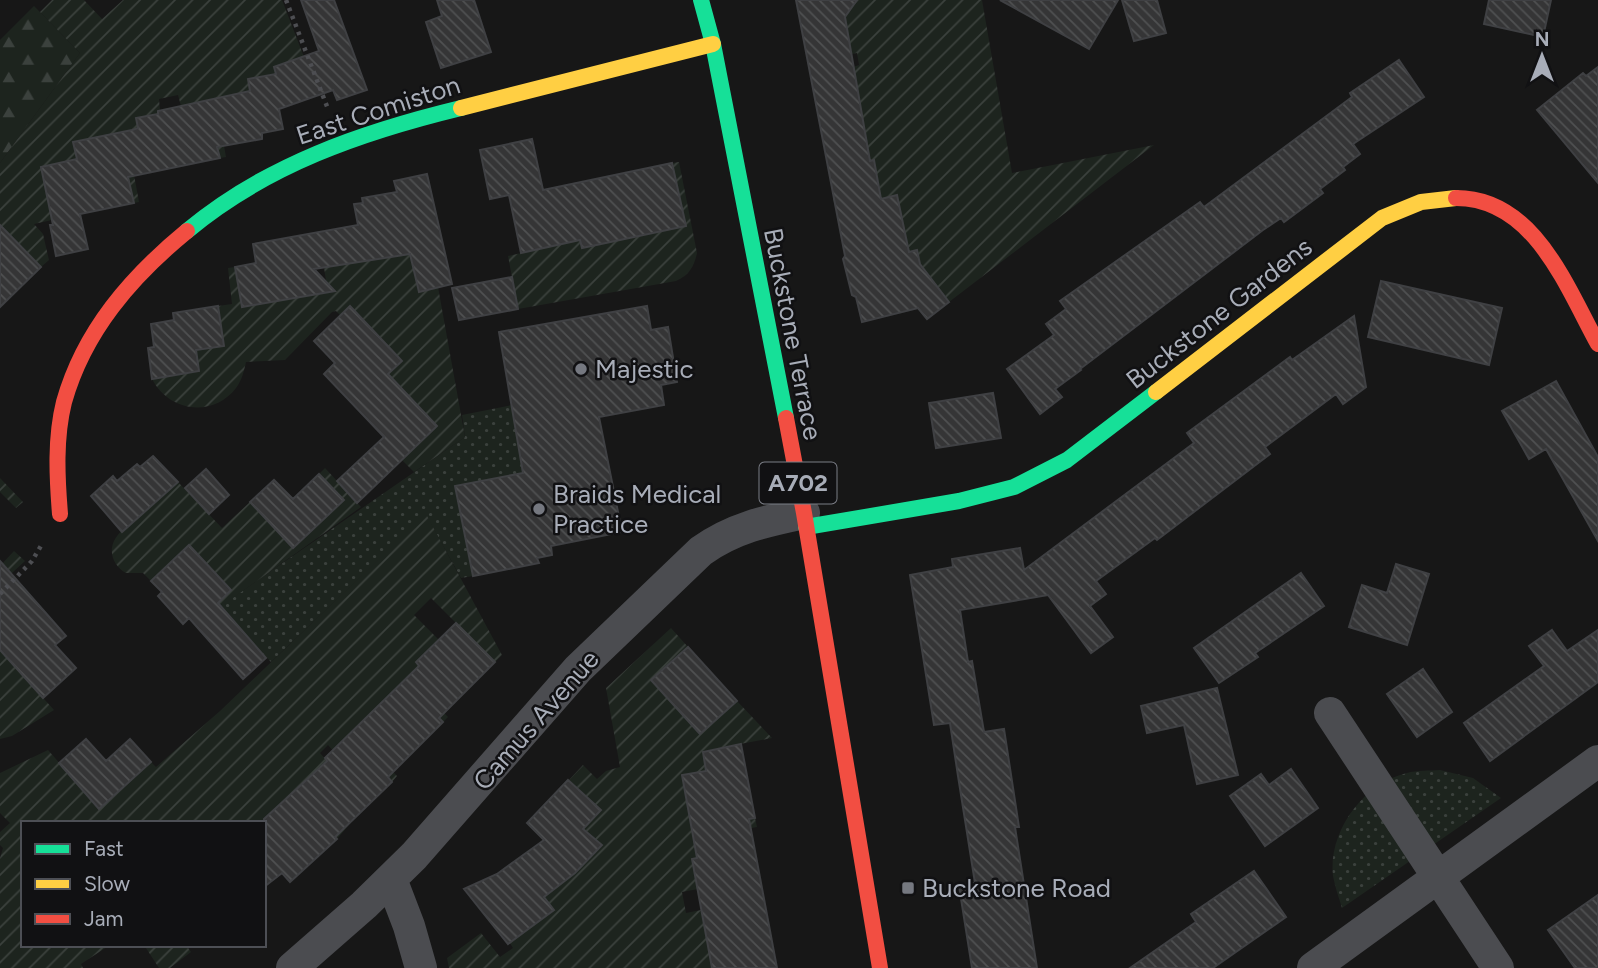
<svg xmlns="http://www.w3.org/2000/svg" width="1598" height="968" viewBox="0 0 1598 968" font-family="Figtree,sans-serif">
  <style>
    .grass { fill: url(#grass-dots) }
    .forest { fill: url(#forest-firs) }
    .garden { fill: url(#garden-furrows) }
    .building { fill: url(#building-back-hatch); stroke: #3f4043; stroke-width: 2 }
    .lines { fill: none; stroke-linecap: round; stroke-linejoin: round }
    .path { stroke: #4d4e52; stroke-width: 4.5; stroke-dasharray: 3.5 5; stroke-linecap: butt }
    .street { stroke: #4b4c50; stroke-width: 32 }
    .fast { stroke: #16e098; stroke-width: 16 }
    .slow { stroke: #ffcf43; stroke-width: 16 }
    .jam { stroke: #f24e42; stroke-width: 16 }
    .poi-dot { fill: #757880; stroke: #111113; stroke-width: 2.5 }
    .labels { text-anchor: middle; stroke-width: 5; stroke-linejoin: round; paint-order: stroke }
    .shield { fill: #111113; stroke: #7b7e86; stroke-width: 2 }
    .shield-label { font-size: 24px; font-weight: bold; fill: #a8adb8 }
    .street-label { font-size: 26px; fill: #a8adb8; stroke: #111113 }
    .poi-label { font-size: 26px; fill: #a8adb8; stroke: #111113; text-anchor: start }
  </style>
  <defs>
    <pattern id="grass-dots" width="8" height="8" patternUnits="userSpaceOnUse" patternTransform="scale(1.75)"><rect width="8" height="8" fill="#1d241e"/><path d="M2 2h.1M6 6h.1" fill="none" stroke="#3b413d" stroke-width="1.8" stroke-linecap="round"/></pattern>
    <pattern id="forest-firs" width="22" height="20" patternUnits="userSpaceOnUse" patternTransform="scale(1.75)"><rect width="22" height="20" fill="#1d241e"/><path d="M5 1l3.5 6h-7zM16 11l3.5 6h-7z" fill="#3b413d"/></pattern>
    <pattern id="garden-furrows" width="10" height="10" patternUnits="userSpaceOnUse" patternTransform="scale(1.75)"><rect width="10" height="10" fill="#1d241e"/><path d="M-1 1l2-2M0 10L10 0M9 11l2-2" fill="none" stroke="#3b413d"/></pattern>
    <pattern id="building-back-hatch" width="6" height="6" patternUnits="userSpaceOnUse" patternTransform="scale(1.75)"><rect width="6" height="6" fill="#353536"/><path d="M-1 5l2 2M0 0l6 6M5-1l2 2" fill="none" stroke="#4f5051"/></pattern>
  </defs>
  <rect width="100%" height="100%" fill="#171717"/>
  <path class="grass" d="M512,405L588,461L456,487L473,576L461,578L426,515L271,662L219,607L465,437L462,415Z
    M1440,770L1473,778L1501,798L1342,908C1339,898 1335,887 1333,876C1328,832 1363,783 1407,773C1417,770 1429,771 1440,770Z"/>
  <path class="forest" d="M34,6L80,53L0,163V40Z"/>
  <path class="garden" d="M52,0H84L102,19L123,0H282L304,57L288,106L279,109L272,75L248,79L251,95L222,101L230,145L224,146L226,157L220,158L208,100L181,106L178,95L159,99L160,110H158V114L137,118L138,128L132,129L139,162L132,164L139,202L134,203L119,133L73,143L77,159L52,220L34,224L43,234L49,260L41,267L0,246V163L80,53L40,12Z
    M851,0H982L1012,173L1154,145L949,302L938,288L896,255L900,212L897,196L835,207L833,199L875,191L872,172L876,171L874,160L870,161L819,122L818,118L861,110L853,67L859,65L857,53L831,58L844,13Z
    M679,162L697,253C694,267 689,275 676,281L518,309L508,256L580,240L582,248L685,226L672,163Z
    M396,192L419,292L438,287L465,437L414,472L402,460L437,426L401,388L354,405L402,361L360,317L350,325L336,311L332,312L285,360L246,362C244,371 242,380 236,388C213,418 169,412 152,379L199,371L196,350L224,346L218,306L232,304L228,268L235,267L243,307L328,292L318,232L327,231L332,266L388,194Z
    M325,468L361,507L220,607L245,633L222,654L213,607L231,590L212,570L180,554L151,581L143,573H126C115,567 108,554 114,541C121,526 164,495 178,482L222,528L250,502L344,500L319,474Z
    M0,478L23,502L16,508L0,492Z
    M426,514L502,655L495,662L431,598L414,615L439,640L416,662L435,682L424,693L448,717L443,722L403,682L364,720L372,750L397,776L392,782L351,740L336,754L328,745L320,753L328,762L311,780L352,821L337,839L294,792L260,823H23V945H110L81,964L83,968H0V858L3,848L0,845V832L10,823L0,813V773L48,750L100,809L151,762L156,767L220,711Z
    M14,551L25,561L0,584V566Z
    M671,628L688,647L652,680L700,734L737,701L772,738L703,751L706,771L682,775L692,830L755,818L757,827L718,834L717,854L692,859L698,889L682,892L686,913L701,910L712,968H449L447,958L481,933L500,957L513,948L510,943L554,910L544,897L551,892L539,888L517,859L528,851L532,856L567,845L585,862L602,846L583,829L601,810L569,780L583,765L597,779L606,771L620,767L606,688Z
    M0,650L54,710L12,736L0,739Z
    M144,945H186L191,952L170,968H159Z"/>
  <path class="building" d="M301,0H334L367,90L337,100L333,90L279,109L283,129L262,133V139L217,147L220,158L128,177L134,203L80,214L88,249L56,256L50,225H53L41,167L77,159L73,142L132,130L138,128L136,118L158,114V111L250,91L248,79L276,74L274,67L319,51Z
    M437,0H474L491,52L441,68L426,22L442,16Z
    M796,0H857L845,17L870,161L874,160L881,199L897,195L909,252L917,250L920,264L949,302L927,319L918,308L862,322L856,297L852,295L843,259L845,256Z
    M1000,0H1118L1089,49Z
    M1122,0H1157L1166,33L1134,41Z
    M1489,0H1551L1543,37L1484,24Z
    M1399,60L1424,97L1353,144L1360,154L1343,167L1345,170L1320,189L1323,193L1284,222L1281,218L1263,230L1080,369L1081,370L1055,389L1062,397L1040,414L1007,369L1054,335L1046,324L1066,309L1060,301L1200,202L1204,207L1352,97L1350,93Z
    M1598,67V183L1537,110L1583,73L1586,76Z
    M532,139L543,190L672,163L686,226L582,248L580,240L521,253L509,195L490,199L480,150Z
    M427,174L452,284L419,292L410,254L314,269L335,291L242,307L235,267L256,263L253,244L358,225L354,204L363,203L362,198L397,192L394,181Z
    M0,225L41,267L0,307Z
    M512,277L518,309L459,320L452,288Z
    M1381,281L1502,308L1489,365L1368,337Z
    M218,306L224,346L196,350L199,371L152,379L148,348L154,347L151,324L174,320L173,313Z
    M350,306L402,361L388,374L437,426L357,503L337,481L384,437L324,374L335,363L314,341Z
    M647,306L651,330L668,327L677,382L661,385L664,405L599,417L622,532L551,546L552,555L537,558L539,563L473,576L455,486L523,473L499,332Z
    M1354,316L1366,387L1343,404L1336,394L1265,447L1270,454L1157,540L1155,538L1096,581L1106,594L1090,606L1113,637L1091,653L1048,595L960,610L968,662L972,661L984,732L1004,729L1019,827H1015L1037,968H972L959,886L975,883L958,776L950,723L934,725L910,575L953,567L952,559L1020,548L1024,570L1194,443L1187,433L1290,357L1292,360Z
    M1556,381L1598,457V541L1546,449L1529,459L1502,411Z
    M993,393L1001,438L936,448L929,403Z
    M153,456L178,482L122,532L91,496L113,476L117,481L137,464L140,467Z
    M206,469L229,495L209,514L185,488Z
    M319,474L344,500L293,548L250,502L274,480L293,499Z
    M189,545L231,590L218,603L266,658L243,679L189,618L183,624L158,596L162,592L151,581Z
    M0,561L66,636L55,645L76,668L43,698L0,650Z
    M1396,564L1429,574L1407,645L1349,627L1362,585L1387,593Z
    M1301,573L1324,606L1255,653L1258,657L1219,683L1194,648Z
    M456,623L495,662L439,718L443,722L388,777L392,782L335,837L337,839L290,882L282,873L264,887V819L327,761L325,758L419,666L416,662Z
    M1552,630L1567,651L1598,630V682L1490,761L1464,723L1544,666L1529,646Z
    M688,647L737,701L700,734L651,680Z
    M1423,669L1452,712L1417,737L1387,694Z
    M1217,688L1238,775L1197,784L1184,725L1147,733L1141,706Z
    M86,739L106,761L130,739L151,762L99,809L59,763Z
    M741,744L755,818L749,819L777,968H712L692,859L697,858L682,775L706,771L703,752Z
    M1291,769L1318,808L1265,846L1230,796L1261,774L1269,785Z
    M568,780L601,810L583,829L602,845L575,873L544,897L554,910L508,944L464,889L497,874L544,840L527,823Z
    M1254,871L1286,917L1213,968H1130L1196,922L1191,914Z
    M1598,895V968H1575L1548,930Z"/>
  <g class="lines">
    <path class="path" d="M286,0L328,109
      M0,594L32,561L42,544"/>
    <path class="street" d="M1330,713L1498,968
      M391,879L409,926L421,968
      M292,968L364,905L414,856L578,669L701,551C733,528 766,521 804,513
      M1313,968L1598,761"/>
    <path class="fast" d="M701,0L713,44L786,418
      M187,231C266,165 362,132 461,108
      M806,527L959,501L1014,487L1067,460L1156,392"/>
    <path class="slow" d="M461,108L713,44
      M1156,392L1382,218L1421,202L1456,198"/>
    <path class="jam" d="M1456,198C1534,198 1566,286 1598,344
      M786,418L804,513L880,968
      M60,514C57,477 55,438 64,402C84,331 131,277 187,231"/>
  </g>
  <g class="poi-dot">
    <circle cx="581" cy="369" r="7"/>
    <circle cx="539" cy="509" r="7"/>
    <rect x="901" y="881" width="14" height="14" rx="3.5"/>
  </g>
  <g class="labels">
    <rect class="shield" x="759.5" y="462.5" width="77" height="41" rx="5"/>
    <g class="shield-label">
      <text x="798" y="491">A702</text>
    </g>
    <g class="street-label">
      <text transform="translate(378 110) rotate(-18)" y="9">East Comiston</text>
      <text transform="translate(1219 313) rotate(-38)" y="9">Buckstone Gardens</text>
      <text transform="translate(793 334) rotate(79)" y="9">Buckstone Terrace</text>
      <text transform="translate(536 720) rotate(-49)" y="9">Camus Avenue</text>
    </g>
    <g class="poi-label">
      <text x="595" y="378">Majestic</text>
      <text x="553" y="503">Braids Medical<tspan x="553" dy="30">Practice</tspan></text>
      <text x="922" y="897">Buckstone Road</text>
    </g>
  </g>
  <rect x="21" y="821" width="245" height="126" fill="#111113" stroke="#4d4f55" stroke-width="2"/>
  <rect x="35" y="844" width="35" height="10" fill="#16e098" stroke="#4d4f55" stroke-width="2"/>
  <text x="84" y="856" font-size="21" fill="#a8adb8">Fast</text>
  <rect x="35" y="879" width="35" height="10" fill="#ffcf43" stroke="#4d4f55" stroke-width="2"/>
  <text x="84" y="891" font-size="21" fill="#a8adb8">Slow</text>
  <rect x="35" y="914" width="35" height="10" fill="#f24e42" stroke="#4d4f55" stroke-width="2"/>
  <text x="84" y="926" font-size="21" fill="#a8adb8">Jam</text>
  <g transform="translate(1542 56)" stroke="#111113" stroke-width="5" paint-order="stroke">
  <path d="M0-5L12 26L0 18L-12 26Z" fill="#a8adb8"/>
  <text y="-10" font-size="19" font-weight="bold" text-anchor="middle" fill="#a8adb8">N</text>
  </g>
</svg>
